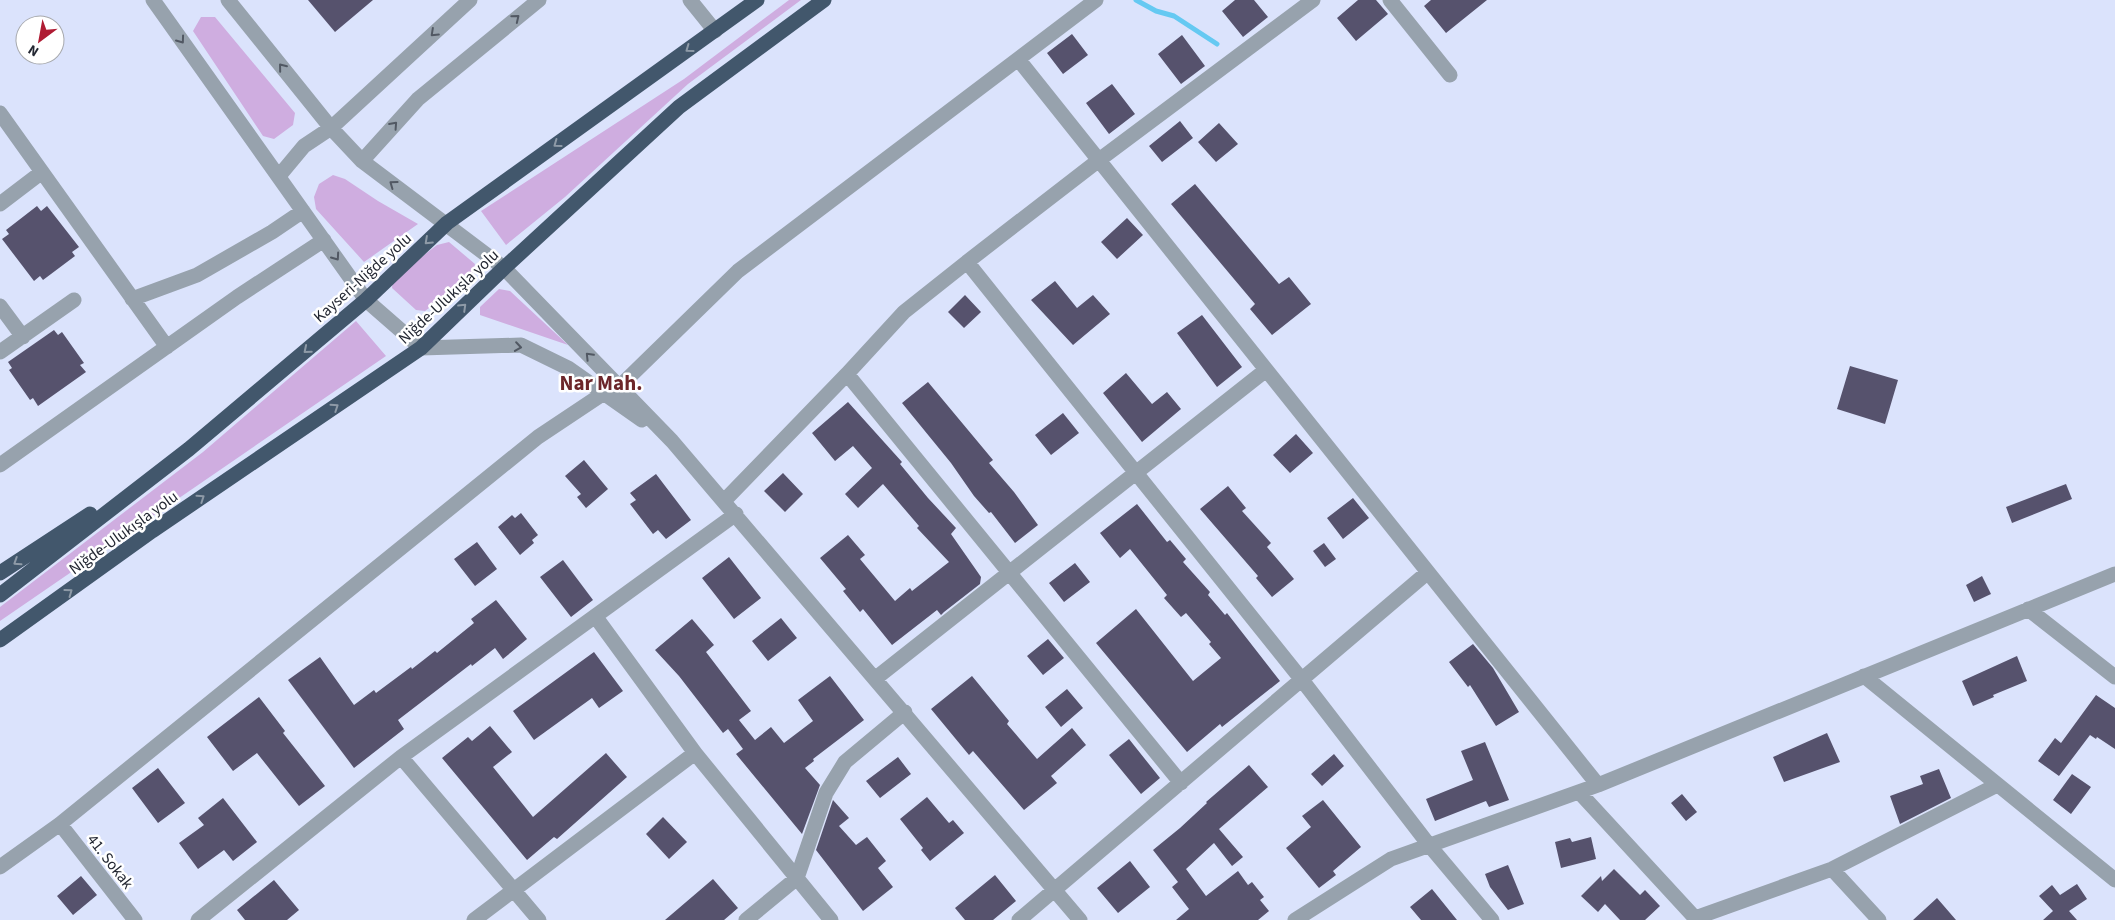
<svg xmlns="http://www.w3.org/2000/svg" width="2115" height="920" viewBox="0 0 2115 920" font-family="'Source Sans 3',sans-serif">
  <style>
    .green { fill: #cfade0 }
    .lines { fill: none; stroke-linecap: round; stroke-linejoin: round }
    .stream { stroke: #65c9f2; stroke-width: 5 }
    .building { fill: #56526d }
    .minor { stroke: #97a2ad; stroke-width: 15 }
    .highway { stroke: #42576c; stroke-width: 15 }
    .oneway { stroke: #515863 }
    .oneway2 { stroke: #8e9aa7 }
    .labels { text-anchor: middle; stroke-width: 5; stroke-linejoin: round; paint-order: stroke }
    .street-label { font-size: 16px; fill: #232732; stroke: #fff }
    .district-label { font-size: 21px; font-weight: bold; fill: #6c262a; stroke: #fff }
  </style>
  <rect width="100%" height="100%" fill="#dbe3fc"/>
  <path class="green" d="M789,0H801L688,84L565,197L506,245L481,211L684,79Z
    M201,17H215L295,113L293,125L274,139L263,136L193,31Z
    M333,175L345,179L378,201L418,224L364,262L316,209L314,197L319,184Z
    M449,242L475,264L472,276L425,311L416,310L392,288L393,279L437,245Z
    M499,289L510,291L568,345L480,315V307Z
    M356,321L386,356L0,621V607L203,452Z"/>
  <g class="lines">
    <path class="stream" d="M1136,0L1156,11L1174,16L1217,44"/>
  </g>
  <path class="building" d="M308,0H373L335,32Z
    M1235,0H1254L1268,17L1243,37L1222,11Z
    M1358,0H1376L1388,14L1356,41L1337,18Z
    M1431,0H1487L1446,33L1424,6Z
    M1072,34L1088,55L1063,74L1047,53Z
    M1182,35L1205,66L1181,84L1158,54Z
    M1112,84L1135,114L1109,134L1086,103Z
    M1180,121L1193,138L1162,162L1149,146Z
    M1219,123L1238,144L1216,162L1198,142Z
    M1195,184L1279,284L1289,277L1311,304L1272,335L1250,309L1255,304L1171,204Z
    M37,206L41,211L47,206L79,247L72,252L75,256L43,280L40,276L34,281L2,239L9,234L6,230Z
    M1127,218L1143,235L1117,259L1101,242Z
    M1055,281L1077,308L1093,295L1110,314L1073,345L1031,300Z
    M965,295L981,312L964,328L948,312Z
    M1202,315L1242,367L1217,387L1177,333Z
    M54,330L58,335L62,332L84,363L80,365L86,372L38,406L33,398L30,400L9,370L12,368L8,362Z
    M1850,366L1898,380L1885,424L1837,409Z
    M1126,373L1152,404L1167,392L1181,409L1142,442L1103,393Z
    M928,382L993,460L989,463L1014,492L1038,525L1015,543L991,512L989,513L974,496L951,463L902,403Z
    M848,402L902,462L900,464L928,498L956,528L951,534L981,577L980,584L944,612L941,615L937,610L892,645L863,609L860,612L843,591L846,589L820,558L848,535L865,555L860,559L895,601L910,588L912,591L949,562L917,528L919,526L883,484L858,508L845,494L872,468L853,446L835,461L812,433Z
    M1063,413L1079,433L1051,455L1035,435Z
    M1296,434L1313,453L1290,473L1273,455Z
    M584,460L608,489L586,508L577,497L581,494L565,476Z
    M783,473L803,494L785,512L764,491Z
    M656,474L691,520L666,539L658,530L653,534L630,504L636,500L630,493Z
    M2066,484L2072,499L2012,523L2006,507Z
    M1228,486L1246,508L1242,511L1271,543L1267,547L1294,579L1272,597L1256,578L1258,576L1200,509Z
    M1353,498L1369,518L1343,539L1327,518Z
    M1137,504L1167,542L1170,540L1186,559L1183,562L1210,592L1208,595L1225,615L1227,613L1280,681L1222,727L1220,724L1187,752L1096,643L1136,609L1193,681L1221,658L1209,644L1211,642L1186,613L1181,617L1164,598L1167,595L1130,549L1120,558L1100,533Z
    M521,513L538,535L532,540L534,543L520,555L498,527L512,515L515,518Z
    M477,542L497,569L475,586L454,559Z
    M1324,543L1336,559L1325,567L1313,551Z
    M729,557L761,598L734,619L702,578Z
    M563,560L593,600L571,617L540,577Z
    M1075,563L1090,582L1064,602L1049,583Z
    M1982,576L1991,594L1974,602L1966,585Z
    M496,600L527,639L503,659L495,648L472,666L471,664L398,720L404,729L354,768L288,680L320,657L354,705L374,690L376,693L411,667L412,669L435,651L437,653L474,623L471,619Z
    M781,618L797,638L768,661L752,641Z
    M692,619L714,645L706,652L751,711L739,720L755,740L771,727L784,743L813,721L798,700L830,676L864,720L813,759L814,761L805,768L820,785L802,834L736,754L743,749L728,729L723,733L679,676L655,650Z
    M1048,639L1064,658L1043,675L1027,656Z
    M1473,644L1493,668L1519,712L1496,726L1470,685L1468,687L1449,662Z
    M594,652L623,691L599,708L592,698L534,740L513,711Z
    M2017,656L2027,681L1993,695L1994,697L1973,706L1962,681Z
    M972,676L1009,721L1007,724L1037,759L1072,728L1086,745L1051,776L1057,783L1024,810L973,751L969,755L931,709Z
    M1067,689L1083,708L1061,727L1045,707Z
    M2096,695L2115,708V749L2097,737L2096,739L2090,735L2059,776L2038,761L2055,738L2061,743Z
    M259,697L285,731L283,733L325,786L299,806L257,753L233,771L207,737Z
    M490,726L512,752L493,767L533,817L606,753L627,777L557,839L554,837L527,860L442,758L468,737L472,741Z
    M1827,733L1840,762L1784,782L1773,757Z
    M1129,739L1160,778L1141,794L1109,755Z
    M1485,742L1509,800L1489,807L1486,801L1435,821L1426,799L1473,780L1461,751Z
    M1334,754L1344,766L1322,786L1311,774Z
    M898,757L911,774L880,798L866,781Z
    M1249,765L1268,787L1219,829L1243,857L1232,866L1214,843L1186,869L1206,896L1238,871L1248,885L1252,882L1264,897L1260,900L1269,911L1258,920H1176L1189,909L1172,887L1178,882L1153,850L1180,828L1207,803L1206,802Z
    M158,768L185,803L158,823L132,788Z
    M1939,769L1951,798L1900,824L1890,796L1923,784L1920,776Z
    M2072,774L2091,787L2071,814L2053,800Z
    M1682,794L1697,812L1686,821L1671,803Z
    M927,797L949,823L953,820L964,833L930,861L921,850L923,848L900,819Z
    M223,798L257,842L233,861L224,850L198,869L179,843L204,825L198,818Z
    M833,800L849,818L839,826L856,845L867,837L886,861L878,868L893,887L863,911L816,850Z
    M1323,800L1361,847L1333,871L1336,875L1319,888L1286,848L1311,827L1302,816Z
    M663,817L687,842L669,859L646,834Z
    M1591,837L1596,859L1561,868L1555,842L1570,838L1572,842Z
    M1130,861L1150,887L1118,913L1097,888Z
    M1508,865L1524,904L1508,910L1490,887L1485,874Z
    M1614,869L1640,895L1645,890L1660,906L1645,920H1620L1605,904L1598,912L1581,896L1601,876L1602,881Z
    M995,875L1016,901L993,920H965L955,908Z
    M81,876L97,895L73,915L57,896Z
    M713,879L738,908L724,920H665Z
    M274,880L299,910L287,920H245L237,910Z
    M2077,884L2087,899L2069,911L2077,920H2043L2053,911L2039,896L2052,885L2060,895Z
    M1432,889L1457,920H1421L1410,907Z
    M1937,898L1956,920H1913Z"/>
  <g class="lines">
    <path class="minor" d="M153,0L366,300L421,348L521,345L568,368L642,420
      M228,0L331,128L362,161L504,268L672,441L1080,920
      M690,0L715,31
      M1313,0L1099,160L967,262L1302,680L1429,845L1492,920
      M1390,0L1450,75
      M1018,59L1598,785
      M0,113L167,347
      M362,161L418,99L539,0
      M279,176L304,146L331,128L470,0
      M0,204L42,172
      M967,262L904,312L847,374L1181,783
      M132,299L197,275L272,232L303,211
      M0,306L23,337
      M0,352L74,300
      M619,387L738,271L1096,0
      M0,465L237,297L324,240
      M724,501L847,374
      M2028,609L2115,677
      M595,616L695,753
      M1864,676L2115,880
      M876,678L1266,370
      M401,757L539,920
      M1579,792L1697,920
      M60,824L135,920
      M0,867L60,824L538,437L604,393
      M1832,869L1879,920
      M1695,918L1832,869L1997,785
      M198,920L401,757L736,514
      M474,920L695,753L831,920
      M746,920L797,878L826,793L845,762L905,712
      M1019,920L1428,572
      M1295,920L1391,859L1598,785L2115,574"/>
    <path class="highway" d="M0,573L90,514
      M0,595L189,449L366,300L447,223L757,0
      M0,640L152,531L421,348L504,268L679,107L824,0"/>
  </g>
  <defs><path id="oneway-chevron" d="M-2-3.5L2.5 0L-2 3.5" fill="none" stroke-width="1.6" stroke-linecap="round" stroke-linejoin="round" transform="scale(1.25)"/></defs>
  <g class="oneway">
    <use href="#oneway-chevron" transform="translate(516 18) rotate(-39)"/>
    <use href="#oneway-chevron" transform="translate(434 33) rotate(137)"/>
    <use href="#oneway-chevron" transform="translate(181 40) rotate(54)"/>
    <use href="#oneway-chevron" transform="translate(282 67) rotate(-129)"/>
    <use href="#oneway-chevron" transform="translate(394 125) rotate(-48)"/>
    <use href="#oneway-chevron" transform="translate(393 184) rotate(-144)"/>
    <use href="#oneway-chevron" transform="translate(336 257) rotate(55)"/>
    <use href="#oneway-chevron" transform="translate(518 347) rotate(8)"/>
    <use href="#oneway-chevron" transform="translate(589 356) rotate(-134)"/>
  </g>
  <g class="oneway2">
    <use href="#oneway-chevron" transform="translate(689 49) rotate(144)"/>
    <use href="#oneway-chevron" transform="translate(557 144) rotate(144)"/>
    <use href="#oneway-chevron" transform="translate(428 241) rotate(137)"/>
    <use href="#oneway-chevron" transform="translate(463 307) rotate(-44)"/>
    <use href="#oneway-chevron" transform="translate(307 350) rotate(140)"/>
    <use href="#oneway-chevron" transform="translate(335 407) rotate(-34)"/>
    <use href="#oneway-chevron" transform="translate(201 498) rotate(-34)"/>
    <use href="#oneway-chevron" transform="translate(17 562) rotate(147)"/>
    <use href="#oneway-chevron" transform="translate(69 592) rotate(-36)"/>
  </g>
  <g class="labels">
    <g class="street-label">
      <text transform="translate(362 277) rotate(-42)" y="6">Kayseri-Niğde yolu</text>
      <text transform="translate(448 296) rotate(-43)" y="6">Niğde-Ulukışla yolu</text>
      <text transform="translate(123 532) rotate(-36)" y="6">Niğde-Ulukışla yolu</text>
      <text transform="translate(111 861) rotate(52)" y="6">41. Sokak</text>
    </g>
    <g class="district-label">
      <text x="601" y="390">Nar Mah.</text>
    </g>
  </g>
  <g transform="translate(40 40) rotate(212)"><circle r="24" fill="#ffffff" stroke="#a7a9ad"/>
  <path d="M0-4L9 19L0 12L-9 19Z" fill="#af1b33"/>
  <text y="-8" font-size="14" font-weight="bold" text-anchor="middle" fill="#232732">N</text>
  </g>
</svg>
